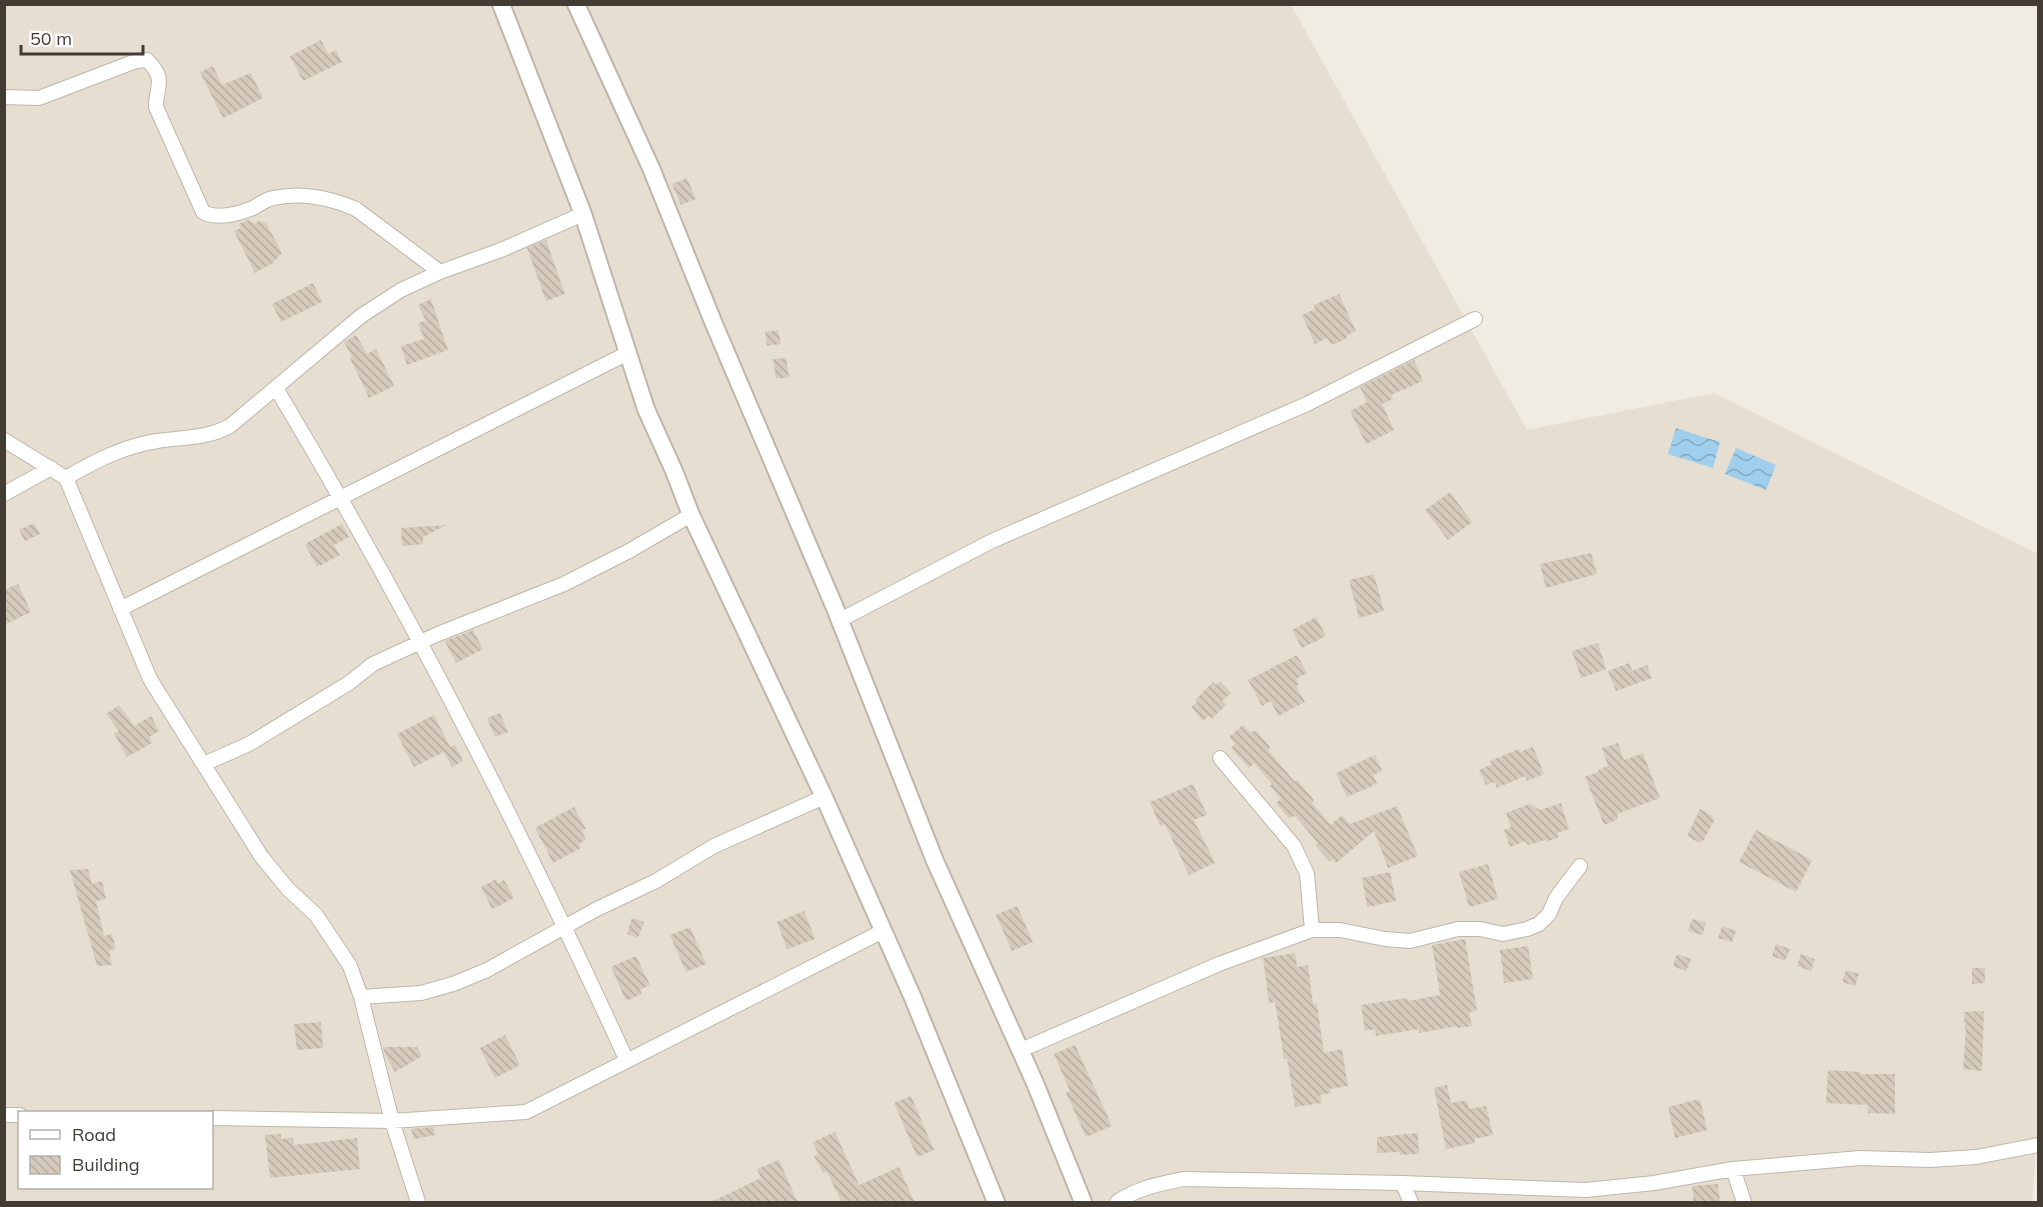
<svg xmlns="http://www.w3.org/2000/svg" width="2043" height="1207" viewBox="0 0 2043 1207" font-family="Mulish,sans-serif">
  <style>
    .residential { fill: #e5ded1; fill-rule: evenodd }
    .water { fill: url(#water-waves) }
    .building { fill: url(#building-back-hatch) }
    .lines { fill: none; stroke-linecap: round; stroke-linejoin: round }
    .minor-casing { stroke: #bfb6a9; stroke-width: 16 }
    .tertiary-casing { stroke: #bfb6a9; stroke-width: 20 }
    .minor { stroke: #fff; stroke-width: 14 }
    .tertiary { stroke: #fff; stroke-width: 16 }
  </style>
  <defs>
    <pattern id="water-waves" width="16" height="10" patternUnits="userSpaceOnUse" patternTransform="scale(1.5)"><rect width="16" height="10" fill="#9fcfed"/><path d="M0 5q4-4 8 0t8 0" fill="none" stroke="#83a9c1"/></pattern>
    <pattern id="building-back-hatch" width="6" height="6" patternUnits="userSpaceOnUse" patternTransform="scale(1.5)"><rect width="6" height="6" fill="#d5cabb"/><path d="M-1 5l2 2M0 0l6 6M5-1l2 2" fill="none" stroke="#b8aea1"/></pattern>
  </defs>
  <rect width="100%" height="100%" fill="#f1ece2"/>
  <path class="residential" d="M5,5H1291L1527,430L1714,393L2038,554V1127L2032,1202H5ZM20,1112H212V1188H20Z"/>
  <path class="water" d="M1676,428L1720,442L1713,468L1668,454Z
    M1736,448L1776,465L1766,490L1725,474Z"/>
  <path class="building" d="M321,40L328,54L336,50L342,62L303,81L290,56Z
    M213,66L222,85L251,73L263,98L223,118L200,72Z
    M687,178L696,199L681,205L672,184Z
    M248,220L255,224L258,221L266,223L282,253L273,263L255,273L234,231L241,228L239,224Z
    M546,240L565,294L546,301L527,248Z
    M313,283L322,302L281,322L272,304Z
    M1339,294L1356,331L1347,335V338L1335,344L1330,343L1327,338L1315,344L1302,315L1315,309L1314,305Z
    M431,299L448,350L407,365L401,346L424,339L418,323L426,321L418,305Z
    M778,330L781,344L767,346L765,332Z
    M356,335L367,354L376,349L394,386L369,398L350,358L352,357L344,342Z
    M786,358L789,377L776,379L773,359Z
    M1414,360L1423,381L1391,395L1393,399L1382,404L1394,430L1366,444L1350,411L1367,402L1360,387Z
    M1450,492L1472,522L1448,540L1425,510Z
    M34,523L40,534L25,541L19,530Z
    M342,524L349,537L334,545L340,555L317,567L305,544Z
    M446,525L423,537V544L402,546L401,528Z
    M1591,553L1597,574L1546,588L1540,564Z
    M1374,574L1384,611L1359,618L1349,580Z
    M18,584L31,612L4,625V590Z
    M1316,617L1326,636L1302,648L1292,630Z
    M473,630L483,649L456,663L445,641Z
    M1598,643L1606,669L1581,678L1572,651Z
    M1297,655L1307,673L1296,679L1299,684L1296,686L1305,702L1278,716L1271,701L1262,706L1248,680Z
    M1629,663L1632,671L1647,665L1652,678L1616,691L1608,671Z
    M1220,681L1231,693L1222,701L1226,705L1212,718L1208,716L1203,721L1191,707L1197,702L1196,699L1213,682L1216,685Z
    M119,705L134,726L151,716L159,731L149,737L152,743L127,757L114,733L119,731L106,714Z
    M500,713L508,732L495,737L487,718Z
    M434,715L450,747L455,745L463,761L452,767L444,752L414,767L397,734Z
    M1243,725L1250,732L1256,731L1270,747L1268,750L1295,782L1297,780L1314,800L1312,803L1331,825L1342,815L1350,824L1397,806L1418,856L1388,868L1374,831L1336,863L1332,859L1330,862L1315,845L1318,843L1295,816L1289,818L1276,803L1281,799L1270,786L1272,784L1254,763L1249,768L1231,748L1235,744L1229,737Z
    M1618,743L1624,760L1643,753L1660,798L1617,814L1618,819L1604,825L1585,777L1599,772L1598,770L1608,766L1602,748Z
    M1533,747L1544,774L1527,781L1525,776L1497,788L1495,782L1486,785L1479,770L1492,764L1490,761L1519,749L1520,752Z
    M1375,755L1382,771L1373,775L1377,784L1347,797L1336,773Z
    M1193,784L1207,815L1194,820L1215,863L1189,875L1165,824L1160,826L1150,802Z
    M1561,803L1569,829L1557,833L1559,837L1546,842L1545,840L1528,845L1525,841L1510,847L1504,830L1511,827L1506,813L1529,804L1540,810Z
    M574,807L586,829L582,831L586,840L579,844L581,848L553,863L535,828Z
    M1700,809L1713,816L1712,818L1715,819L1703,841H1701L1700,843L1687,836Z
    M1756,830L1812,860L1796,892L1739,862Z
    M1488,864L1498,899L1469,907L1459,872Z
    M88,869L92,884L102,881L106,899L96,901L104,936L112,934L116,949L109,950L112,965L97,966L70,870Z
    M1390,872L1396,901L1367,907L1362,878Z
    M496,879L498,884L504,880L514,898L492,909L481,887Z
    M1017,906L1033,942L1012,951L996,915Z
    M804,911L815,939L787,949L777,922Z
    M632,918L644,922L638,938L627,934Z
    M1692,919L1706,923L1702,935L1688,931Z
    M1722,926L1736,931L1732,942L1718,938Z
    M690,927L706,964L686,972L670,935Z
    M1465,939L1477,1011L1469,1012L1472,1026L1457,1028V1026L1419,1033V1029L1376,1036L1375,1029L1365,1031L1361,1005L1407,998L1408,1001L1440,995L1432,945Z
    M1776,944L1790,949L1785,961L1772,956Z
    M1528,946L1533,979L1504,983L1500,950Z
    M1295,953L1297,967L1308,965L1313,1004H1317L1324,1053L1342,1049L1348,1086L1330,1089L1331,1093L1320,1095L1322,1103L1295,1107L1287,1059H1284L1275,1002L1269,1003L1263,958Z
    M1677,954L1691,959L1686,971L1673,966Z
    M1801,954L1815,959L1811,971L1797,966Z
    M636,956L650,985L640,990L642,994L626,1001L611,967Z
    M1972,968H1985V983L1972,984Z
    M1846,970L1859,974L1855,986L1842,982Z
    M1984,1011L1982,1071L1963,1069L1966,1029H1965L1964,1012Z
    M321,1022L323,1048L297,1050L294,1024Z
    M505,1035L520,1065L495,1078L480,1048Z
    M1075,1045L1112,1126L1086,1137L1066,1093L1070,1091L1054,1054Z
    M383,1047H417L422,1056L395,1072L385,1054Z
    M1828,1070L1860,1072V1074H1895V1114L1868,1113V1105L1826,1103Z
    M1447,1085L1451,1103L1467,1100L1469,1109L1486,1106L1493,1135L1474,1139L1475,1143L1446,1149L1434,1088Z
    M911,1096L934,1150L917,1157L894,1103Z
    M1700,1099L1707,1130L1675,1138L1668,1107Z
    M434,1127L435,1135L414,1139L411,1129Z
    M835,1132L859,1185L899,1167L915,1203H842L827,1172L823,1173L814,1156L818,1154L813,1142Z
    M1418,1133L1419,1154L1400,1155V1152L1377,1153V1137Z
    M281,1134V1139L293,1138L294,1145L357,1138L360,1169L270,1178L265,1135Z
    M779,1160L798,1203H709L761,1178L757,1169Z
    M1718,1184L1720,1203H1694L1692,1186Z"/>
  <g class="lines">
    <g class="minor-casing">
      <path id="minor" d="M4,97L39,98L136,61L147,60C167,80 156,85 156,107L203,212C218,220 238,214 253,208C260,204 266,199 274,198C301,192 331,198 356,209L440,272
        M276,388C406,605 522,831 627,1061
        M4,440L66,478L150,679L261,856L288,889L316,915L350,966L361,997L392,1121L418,1202
        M66,478C95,461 124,446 157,441C183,437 206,439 230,426L361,316L401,290L440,272L501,250L583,214
        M4,494L51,468
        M120,609L628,353
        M840,620L992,541L1307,404L1475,319
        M1220,758L1294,846L1307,874L1312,930
        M204,764L249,744L349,683L373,664L438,634L564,584L629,551L691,515
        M361,997L421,993L453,984L487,970L597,909L656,881L714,846L824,797
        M1021,1050L1219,964L1312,930H1340L1385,939L1410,941L1458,929H1480L1503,934L1527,929L1539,924L1549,914L1556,898L1580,866
        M4,1115H20
        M212,1118L392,1121L526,1112L883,931
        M1733,1169L1744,1202
        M1402,1183L1411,1202
        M1117,1202C1138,1188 1159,1184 1183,1179L1402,1183L1586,1190L1654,1183L1733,1169L1860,1158L1930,1160L1976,1157L2038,1145"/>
    </g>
    <g class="tertiary-casing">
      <path id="tertiary" d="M501,4L583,214L646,409L674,471L691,515L824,797L913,998L996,1202
        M576,4L651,168L714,324L835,608L935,861L1035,1083L1083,1202"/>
    </g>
    <use href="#minor" class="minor"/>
    <use href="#tertiary" class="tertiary"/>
  </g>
  <rect width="2043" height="1207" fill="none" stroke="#423c33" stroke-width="12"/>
  <rect x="18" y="1111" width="195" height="78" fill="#ffffff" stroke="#b3b1ad" stroke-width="1.5"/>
  <rect x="30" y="1130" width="30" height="9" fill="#ffffff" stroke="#b3b1ad" stroke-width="1.5"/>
  <text x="72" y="1141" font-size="18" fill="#423c33">Road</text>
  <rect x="30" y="1156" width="30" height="18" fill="url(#building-back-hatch)" stroke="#b3b1ad" stroke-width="1.5"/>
  <text x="72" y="1171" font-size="18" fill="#423c33">Building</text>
  <path d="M21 45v9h122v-9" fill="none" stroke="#423c33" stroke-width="3"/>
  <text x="30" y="45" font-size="18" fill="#423c33" stroke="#ffffff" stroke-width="4.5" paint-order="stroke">50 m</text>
</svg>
